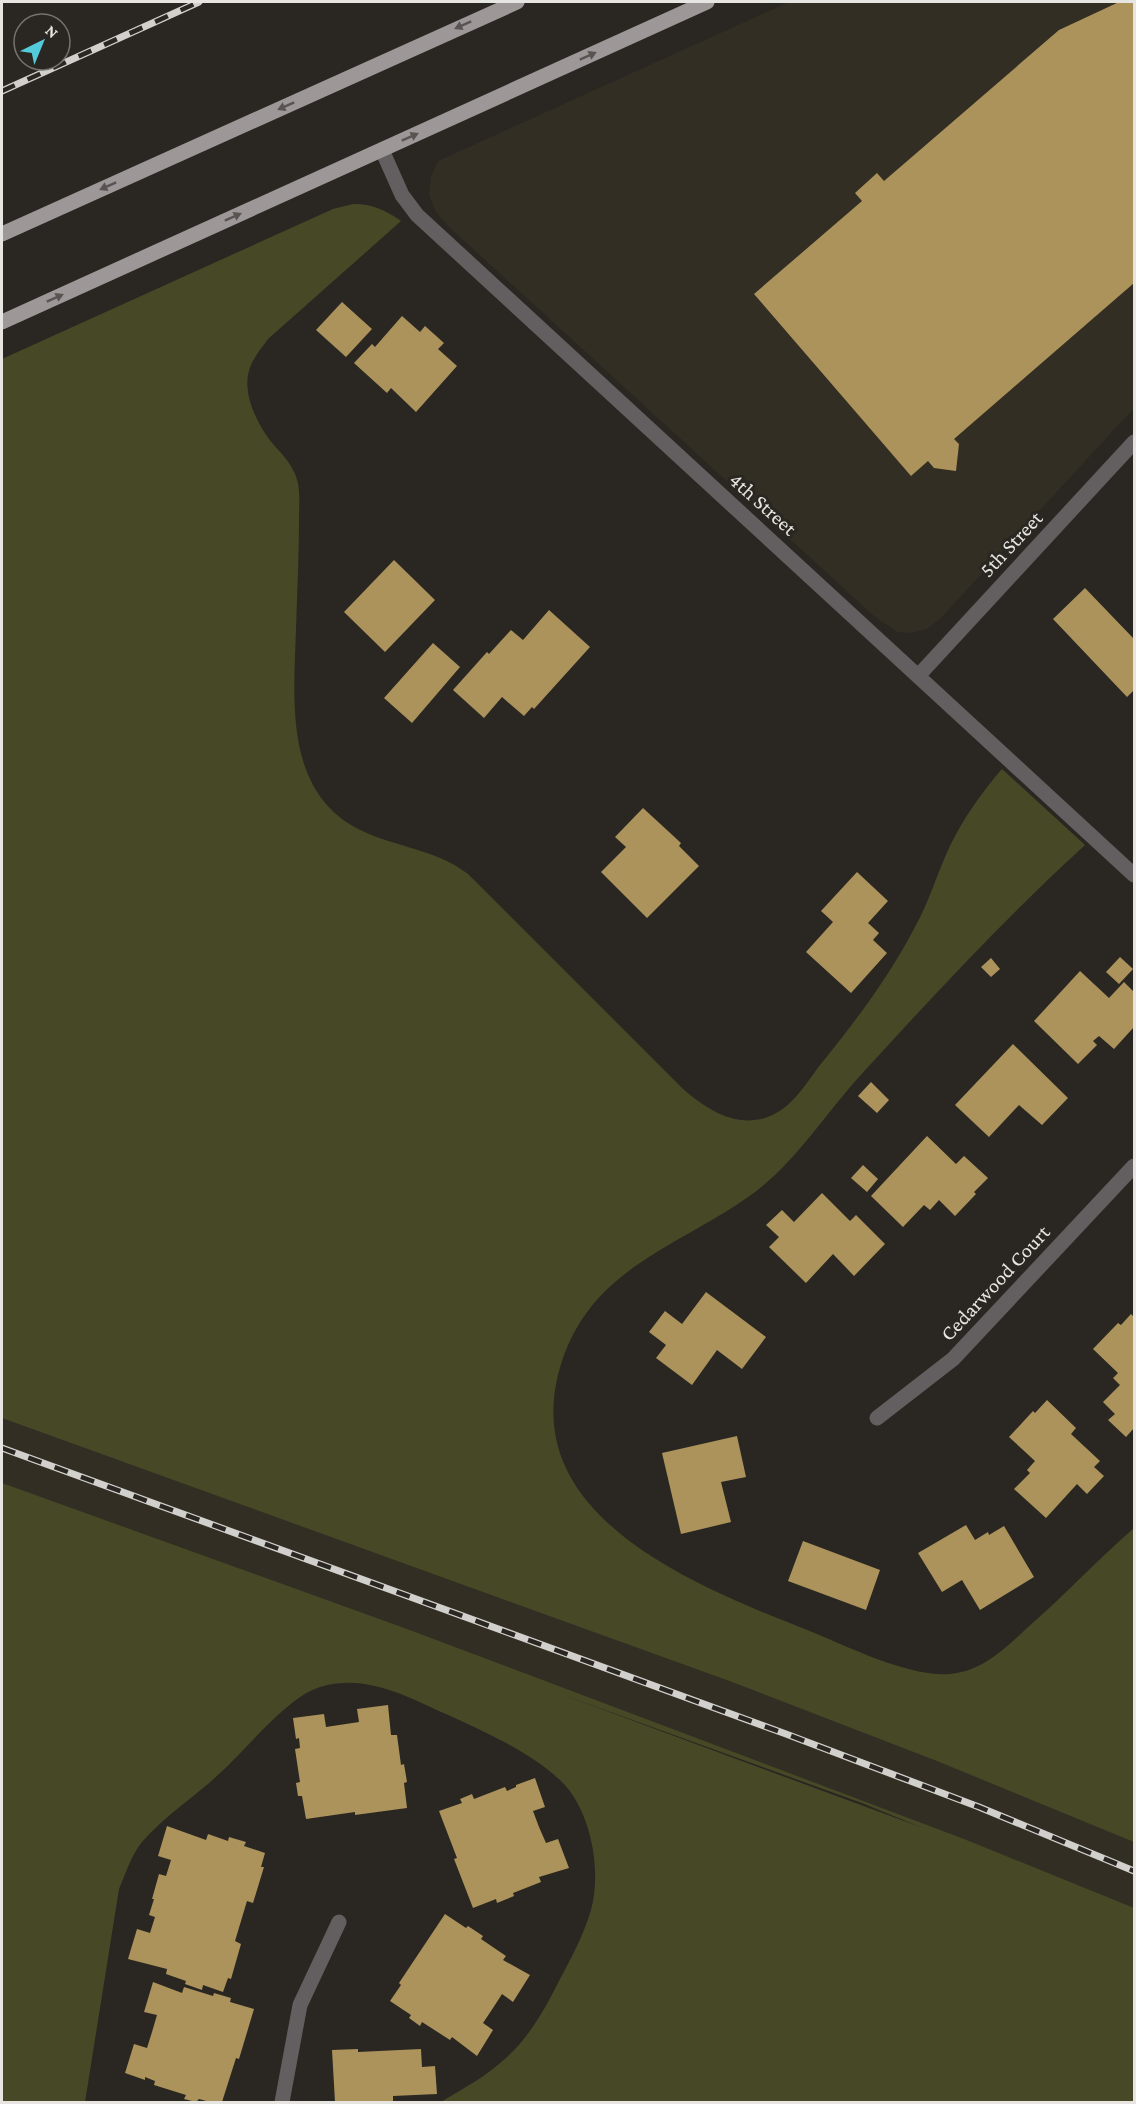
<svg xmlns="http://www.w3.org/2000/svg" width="1136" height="2104" viewBox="0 0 1136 2104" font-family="'Crimson Pro',serif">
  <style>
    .built { fill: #332e23 }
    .green { fill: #474926; fill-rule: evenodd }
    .building { fill: #ac935b }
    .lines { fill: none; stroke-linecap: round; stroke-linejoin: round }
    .minor { stroke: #635f60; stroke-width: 15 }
    .major { stroke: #9e9797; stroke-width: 15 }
    .rail-casing { stroke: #d2d0cc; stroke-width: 7 }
    .rail { stroke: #2a2722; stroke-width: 4.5; stroke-dasharray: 14; stroke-linecap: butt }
    .oneway { fill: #585451 }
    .labels { text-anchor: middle; stroke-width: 6; stroke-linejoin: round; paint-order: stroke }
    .street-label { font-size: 21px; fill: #e7e5e1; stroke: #2a2722 }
  </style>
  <rect width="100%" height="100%" fill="#2a2722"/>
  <path class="built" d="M789,2H1134V408L940,619L927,629L912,633L897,632L874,616L447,225L436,212L429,195L431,176L438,161Z
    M2,1408L1134,1829V1915L976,1848L862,1803L2,1490Z"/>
  <path class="green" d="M353,204C373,204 385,210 401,221L268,339C261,349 252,359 249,371C242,394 258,426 273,444C281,453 290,462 295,474C301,487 299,505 299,520C299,556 297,593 296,629C294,696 284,784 351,825C388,847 433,847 468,874L683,1089C706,1109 734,1127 765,1118C791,1110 805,1085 820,1065C855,1022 889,977 915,927C929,902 937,874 949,848C963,819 981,793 1002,769L1085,845C1005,918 931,998 858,1078C824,1116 796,1161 755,1192C682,1246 594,1265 562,1361C510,1519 705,1589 817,1634C853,1649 918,1681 957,1673C985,1668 1007,1647 1027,1628C1064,1596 1097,1560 1134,1528V1842L937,1761L735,1683L2,1418V359L333,209Z
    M2,1483L407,1629L964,1839L1134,1908V2102H441C464,2088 487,2076 507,2057C531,2035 546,2007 560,1979C572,1957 584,1934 591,1910C602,1870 591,1810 561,1781C529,1751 485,1732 446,1714C406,1696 365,1673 320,1687C287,1697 247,1749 220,1773C195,1797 160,1819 139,1846C130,1859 125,1875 119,1889L85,2102H2ZM558,1693L862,1803L923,1828Z"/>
  <path class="building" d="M1119,2H1134V283L954,439L959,444L956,471L934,468L928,461L911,476L754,294L862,201L855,193L877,173L884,181L1059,30Z
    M342,302L372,329L346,357L316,330Z
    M402,316L420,332L425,326L444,343L438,349L457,366L416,412L391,388L387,393L354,363L372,344L375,347Z
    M394,560L435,600L385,652L344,612Z
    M1085,588L1134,639V690L1127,697L1053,619Z
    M549,610L590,647L534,709L532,707L524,716L502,697L484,718L453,690L487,652L489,654L511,630L523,640Z
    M433,643L460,667L412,723L384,698Z
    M643,808L681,843L679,846L699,866L647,918L601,872L626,847L615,837Z
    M857,872L888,901L868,923L879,933L873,940L887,953L851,993L806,952L833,922L821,911Z
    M1120,957L1133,969L1119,984L1106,972Z
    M991,958L1000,969L991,977L981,967Z
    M1080,971L1109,998L1124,982L1134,992V1027L1114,1049L1099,1036L1093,1041L1097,1045L1078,1064L1034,1021Z
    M1013,1044L1068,1098L1042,1125L1019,1105L989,1137L955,1105Z
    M871,1082L889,1100L877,1113L858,1096Z
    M927,1136L956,1164L964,1156L988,1178L974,1192L976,1194L955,1216L939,1200L930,1210L924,1205L903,1227L871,1196Z
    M863,1165L878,1179L867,1192L851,1178Z
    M822,1193L850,1221L856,1215L885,1244L854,1276L833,1254L806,1283L769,1247L779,1237L766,1225L782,1210L794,1222Z
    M706,1292L766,1337L742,1369L717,1350L692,1385L656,1358L666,1345L649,1332L665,1311L682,1324Z
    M1131,1314L1134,1317V1428L1126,1437L1108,1420L1115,1414L1103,1402L1120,1385L1113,1378L1118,1373L1093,1349L1118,1323L1121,1325Z
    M1047,1400L1076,1428L1071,1434L1100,1461L1094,1467L1104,1476L1087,1494L1077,1484L1046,1518L1014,1489L1030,1473L1027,1470L1035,1461L1009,1437L1033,1411L1035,1413Z
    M737,1436L746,1477L721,1482L731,1522L681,1534L662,1453Z
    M966,1525L975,1540L988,1532L989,1535L1004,1526L1034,1577L980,1610L962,1580L942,1592L918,1553Z
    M803,1541L880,1570L866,1610L788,1581Z
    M388,1705L391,1735H397L401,1765L404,1764L407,1782L404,1783L407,1808L355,1815V1812L306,1819L302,1796H298L296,1783L300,1782L295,1749L300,1748L299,1738L296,1739L293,1718L324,1714L326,1727L359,1722L357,1709Z
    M535,1778L545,1807L533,1811L539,1827L546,1843L558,1839L569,1868L539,1877L541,1882L513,1893L514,1896L497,1903L496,1899L473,1908L454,1859L457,1858L439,1811L462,1803L460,1799L472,1794L474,1799L505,1787L507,1791L516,1787V1785Z
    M167,1826L206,1840L208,1834L228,1841L229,1837L246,1842L244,1846L265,1853L261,1867H264L253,1903L247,1901L235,1941L241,1944L231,1979L228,1978L223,1992L203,1985L202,1990L185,1984L186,1981L166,1974L167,1969L128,1959L137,1929L150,1933L155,1917L149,1915L154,1899H152L159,1874L166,1876L171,1860L158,1856Z
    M445,1914L466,1928L468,1926L483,1936L481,1939L506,1956L503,1960L530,1975L513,2002L502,1994L493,2008L483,2023L493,2030L477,2056L452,2037L450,2040L422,2022L420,2026L409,2018L411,2015L390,2001L401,1985L399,1983Z
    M153,1982L182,1993L184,1987L213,1996L214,1993L231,1998L230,2002L254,2009L239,2059L236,2058L222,2102H210L199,2099L196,2102L184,2099L186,2095L154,2085L155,2081L145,2077V2080L125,2073L134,2044L147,2048L152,2032L157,2015L144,2012Z
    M358,2049V2052L421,2049L422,2067L435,2066L437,2094L393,2096V2102H335L332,2050Z"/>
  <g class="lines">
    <path class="minor" d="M382,150L402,195L417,215L1134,875
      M919,675L1134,442
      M877,1418L953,1359L1134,1166
      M282,2102L300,2005L339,1922"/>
    <path class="major" d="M2,234L517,2
      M2,322L707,2"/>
    <g class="rail-casing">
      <path id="rail" d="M2,91L199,2
        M2,1448L786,1734L979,1807L1134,1871"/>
    </g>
    <use href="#rail" class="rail"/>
  </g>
  <defs><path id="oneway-solid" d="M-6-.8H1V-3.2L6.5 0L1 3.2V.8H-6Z" transform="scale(1.5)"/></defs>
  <g class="oneway">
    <use href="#oneway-solid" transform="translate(463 25) rotate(156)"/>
    <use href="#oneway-solid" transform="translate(588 56) rotate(-24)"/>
    <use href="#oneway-solid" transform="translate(286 106) rotate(156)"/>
    <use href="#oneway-solid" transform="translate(410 137) rotate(-24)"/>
    <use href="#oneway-solid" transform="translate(108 186) rotate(156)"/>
    <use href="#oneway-solid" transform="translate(233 217) rotate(-24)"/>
    <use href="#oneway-solid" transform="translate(55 298) rotate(-24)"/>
  </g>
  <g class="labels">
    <g class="street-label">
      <text transform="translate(763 504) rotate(42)" y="7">4th Street</text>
      <text transform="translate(1011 544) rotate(-47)" y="7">5th Street</text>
      <text transform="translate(995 1283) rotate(-47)" y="7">Cedarwood Court</text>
    </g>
  </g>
  <rect width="1136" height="2104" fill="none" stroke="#e7e5e1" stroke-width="6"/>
  <g transform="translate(42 42) rotate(43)"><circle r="28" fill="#2a2722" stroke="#76736e" stroke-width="1.5"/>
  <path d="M0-4.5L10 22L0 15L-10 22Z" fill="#53cbdb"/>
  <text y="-9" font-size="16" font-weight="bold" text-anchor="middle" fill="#e7e5e1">N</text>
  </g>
</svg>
